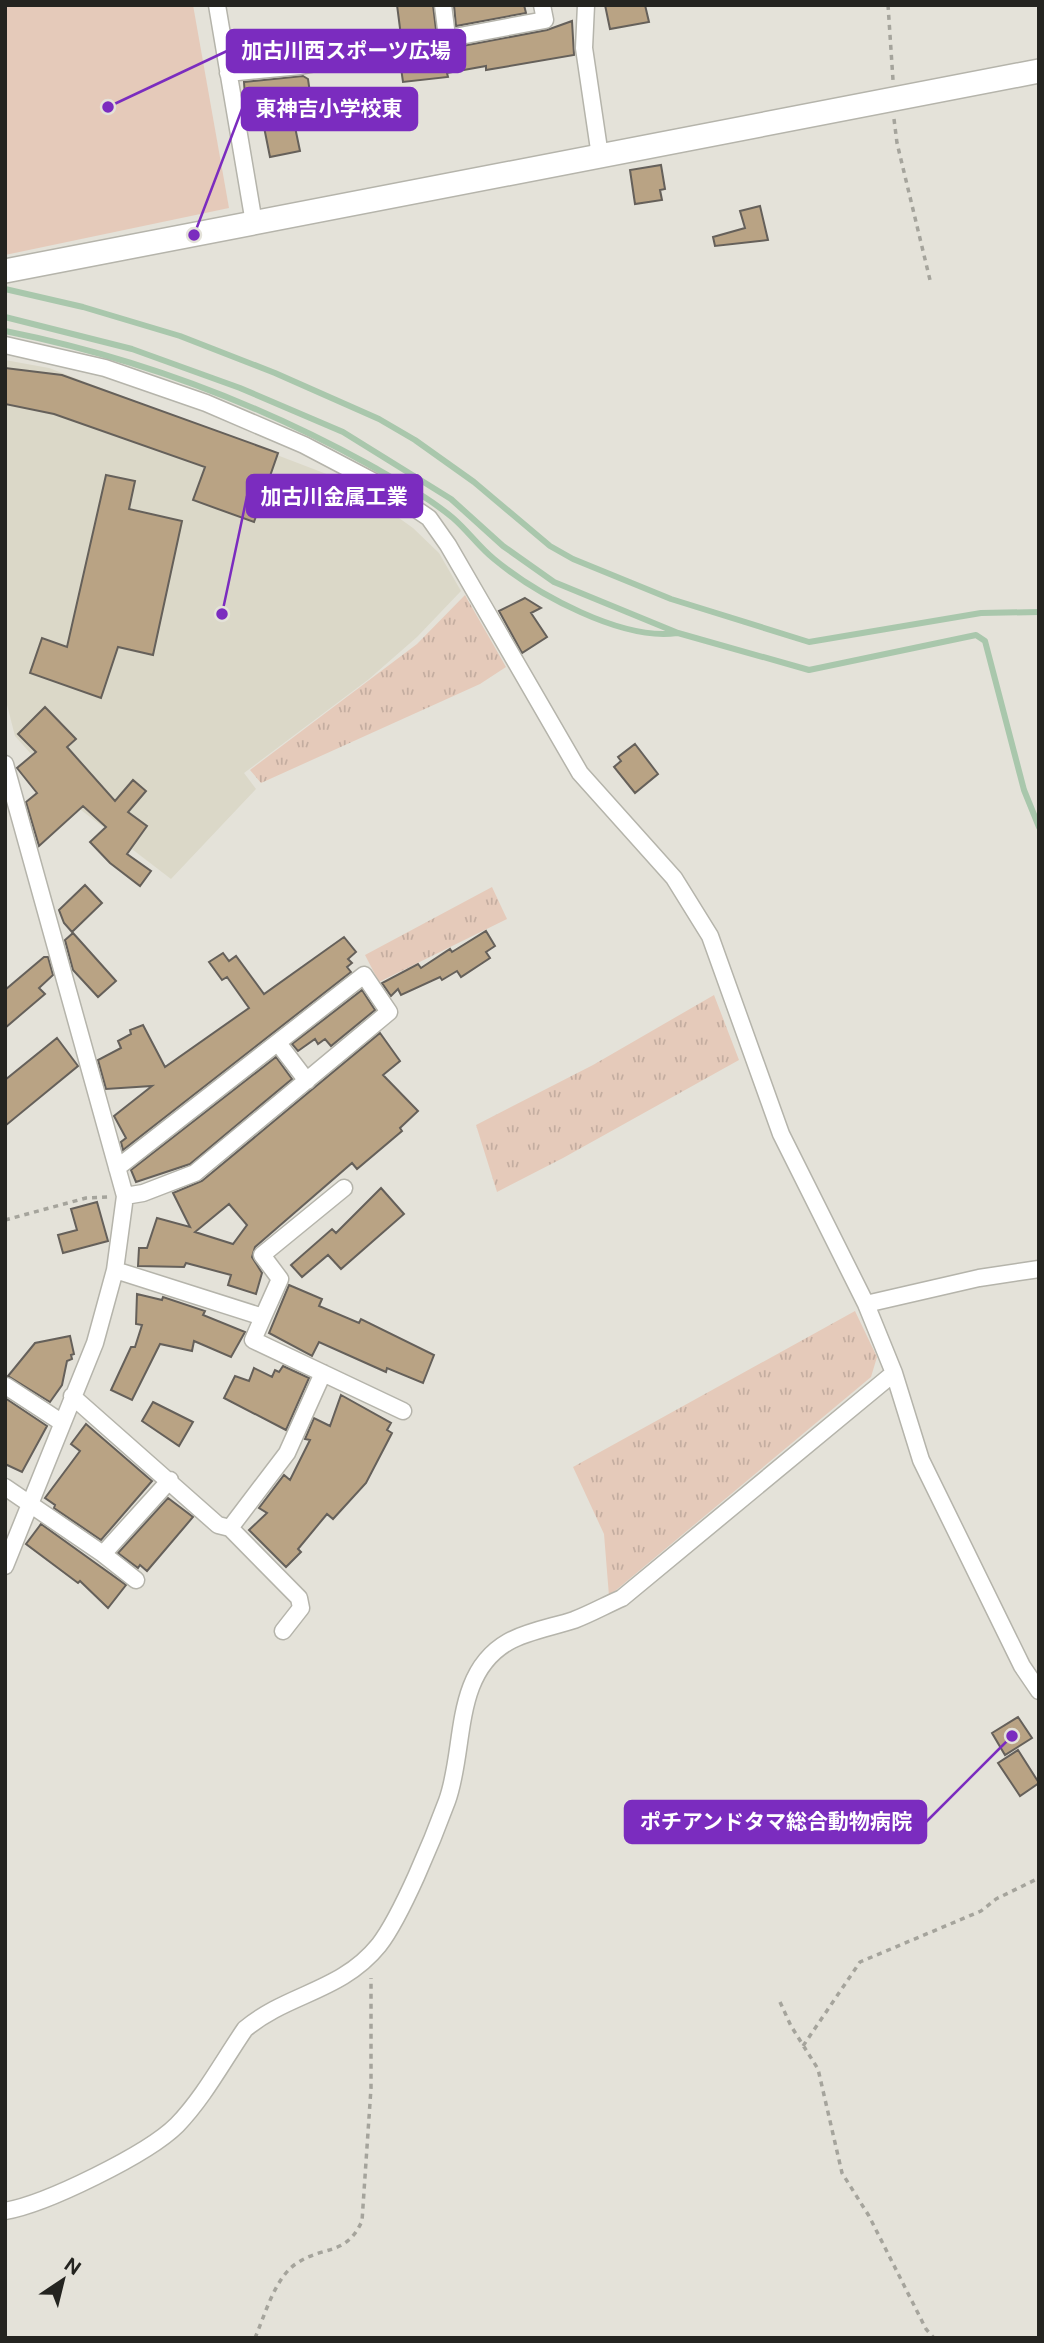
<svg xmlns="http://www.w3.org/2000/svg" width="1044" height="2343" viewBox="0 0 1044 2343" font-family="'Public Sans','Noto Sans JP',sans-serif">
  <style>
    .built { fill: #dbd8c8 }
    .grass { fill: url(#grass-tufts) }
    .pitch { fill: #e5caba }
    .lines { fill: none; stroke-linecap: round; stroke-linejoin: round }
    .stream { stroke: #a9c7ac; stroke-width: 6 }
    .building { fill: #b9a384; stroke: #65605a; stroke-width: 2; fill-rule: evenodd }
    .street-casing { stroke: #b5b4ab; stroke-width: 19 }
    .secondary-casing { stroke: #b5b4ab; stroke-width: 26 }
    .path { stroke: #a5a49c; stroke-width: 3.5; stroke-dasharray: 5 5; stroke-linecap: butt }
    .street { stroke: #fff; stroke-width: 16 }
    .secondary { stroke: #fff; stroke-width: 23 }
    .leader { fill: none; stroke: #7b2cbf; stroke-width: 2.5 }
    .callout-dot { fill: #7b2cbf; stroke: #e4e2d9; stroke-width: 2.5 }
    .callout { fill: #7b2cbf; stroke: #7b2cbf; stroke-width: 2.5 }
    .callout-label { font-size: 21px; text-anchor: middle; font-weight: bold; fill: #fff }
  </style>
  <defs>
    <pattern id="grass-tufts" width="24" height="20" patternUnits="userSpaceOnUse" patternTransform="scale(1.75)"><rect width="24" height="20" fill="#e5caba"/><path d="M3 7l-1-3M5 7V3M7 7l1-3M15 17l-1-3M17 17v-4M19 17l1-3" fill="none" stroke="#c4ada0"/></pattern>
  </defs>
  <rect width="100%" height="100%" fill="#e4e2d9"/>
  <path class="built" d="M5,360L49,368L350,483L413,528L439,553L461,591L417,637L369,679L244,773L256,789L171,879L81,810L15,736L5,697Z"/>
  <path class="grass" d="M465,595L506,667L480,684L261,783L250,770L417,644Z
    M492,887L507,919L379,982L365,955Z
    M714,995L739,1060L563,1158L497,1192L476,1125L593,1065Z
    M855,1311L877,1357L871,1377L609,1596L604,1534L573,1467Z"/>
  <path class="pitch" d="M9,5H193L229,208L5,255V7Z"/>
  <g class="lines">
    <path class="stream" d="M5,289L83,307L180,336L275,373L379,419L415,440L474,482L550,546L573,559L671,599L809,642L981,613L1039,612
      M5,317L132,349L240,388L343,432L451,499L503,546L554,582L678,633L809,670L976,635L985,641L1024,790L1039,827
      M5,331C131,356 255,402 368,464C396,480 428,497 453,518C468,531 479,547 494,559C536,594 622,641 677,633"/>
  </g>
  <path class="building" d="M397,5H433L436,30L401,36Z
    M454,5H524L526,13L456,26Z
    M605,5H645L649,22L610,29Z
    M572,21L574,55L486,70V66L447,73L448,77L403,82L401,68L405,67L404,57L547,30Z
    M303,76L308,79L311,100L290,103L300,151L270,157L261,112L246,113L244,82Z
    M661,165L665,189L660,190L662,200L635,204L630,170Z
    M760,206L768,240L715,246L713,237L745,228L740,211Z
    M5,368L62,375L278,453L254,522L193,500L205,467L54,414L5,404Z
    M106,475L135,481L129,509L182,521L153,655L118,647L101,698L30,673L42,638L67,647Z
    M525,598L541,608L531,613L547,637L522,653L499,611Z
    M45,707L76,739L67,747L115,801L133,780L146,791L128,812L147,826L127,854L151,871L140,886L110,863L90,842L106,827L83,806L39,846L26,802L37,793L17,768L36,752L18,734Z
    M635,744L658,774L635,793L614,767L621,761L618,757Z
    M85,885L102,903L72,932L64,923L59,910Z
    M486,931L495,946L486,952L490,958L461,977L457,971L442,980L440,977L401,995L398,989L391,996L382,983L418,964L421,968L450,949L452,952Z
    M73,933L116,981L98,997L73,970L65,940Z
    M344,937L356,952L348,959L352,963L347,967L351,972L123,1150L121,1142L126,1138L114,1116L152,1086L106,1089L98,1060L121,1048L118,1041L131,1034L130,1030L143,1025L165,1067L249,1008L227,977L222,980L209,962L223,953L229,961L236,956L264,994Z
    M44,957H48L53,975L39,988L45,994L5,1028V990Z
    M362,990L375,1010L331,1046L325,1039L318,1044L315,1039L298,1051L292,1044Z
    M380,1033L400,1061L383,1075L418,1111L400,1128L402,1131L357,1169L352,1163L255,1247L252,1257L262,1273L256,1294L228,1285L231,1275L186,1263L184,1267L138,1266L139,1248H147L157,1218L190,1227L173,1193L202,1181ZM229,1204L247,1225L233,1244L195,1232Z
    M57,1038L78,1066L5,1126V1080Z
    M276,1057L292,1079L190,1164L136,1182L131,1170Z
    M381,1188L404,1214L341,1269L328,1255L302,1277L291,1265L332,1229L336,1233Z
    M97,1202L108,1241L63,1253L58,1235L77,1230L71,1209Z
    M289,1285L322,1299L319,1306L359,1323L361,1319L434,1355L423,1383L387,1368L386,1372L319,1342L312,1356L269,1333Z
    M137,1294L162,1300L163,1297L205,1311L203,1315L245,1332L231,1357L194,1341L192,1351L160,1344L132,1400L111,1390L131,1347H135L142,1325L136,1324Z
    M70,1336L74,1354L71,1355L72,1359L67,1361L62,1385L50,1402L8,1376L35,1343Z
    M283,1366L309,1378L286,1430L224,1398L235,1376L249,1381L254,1368L272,1377L275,1370L279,1372Z
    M341,1395L391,1423L387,1430L392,1433L366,1483L333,1519L327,1514L298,1549L301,1552L286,1567L249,1530L267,1513L259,1508L284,1475L290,1480L310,1440L305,1439L314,1418L330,1426Z
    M5,1398L47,1426L22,1472L5,1464Z
    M153,1402L193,1422L179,1446L142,1421Z
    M86,1424L152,1481L101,1540L54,1508L55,1505L45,1498L80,1451L71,1444Z
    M168,1498L193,1517L147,1571L140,1565L138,1568L118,1553Z
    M41,1524L126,1585L108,1608L80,1581L78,1583L26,1544Z
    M1018,1717L1032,1738L1005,1755L992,1733Z
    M1018,1750L1039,1783L1020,1796L998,1763Z"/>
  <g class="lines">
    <g class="street-casing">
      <path id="street" d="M217,5L254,223
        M443,5L447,37
        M586,5L584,48L600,156
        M228,73L300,66L545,20L542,5
        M5,345L105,368L206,403L304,445L382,486L429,518L448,545L580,773L674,878L710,936L781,1134L866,1304L894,1373L921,1460L1022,1666L1039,1691
        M5,764L125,1196L115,1270L95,1343L5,1566
        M278,1043L307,1081
        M117,1168L364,975L389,1012L195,1173L143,1193L125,1196
        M115,1270L263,1317L280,1279L262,1255L344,1188
        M866,1304L979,1278L1039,1269
        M263,1317L253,1340L403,1411
        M6,1386L61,1422
        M72,1396L218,1525L230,1528L299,1598L301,1608L283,1631
        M5,1487L103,1554L170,1480
        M230,1528L287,1453L323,1373
        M103,1554L136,1580
        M5,2211C46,2204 148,2154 177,2125C204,2097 223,2061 245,2029C288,1993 341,1992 379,1945C402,1915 433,1839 447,1801C466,1749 452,1674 508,1642C527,1631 553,1627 574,1620C590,1614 606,1605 622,1598L894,1373"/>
    </g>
    <g class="secondary-casing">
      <path id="secondary" d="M5,271L1039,71"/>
    </g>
    <path class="path" d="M888,5L893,80
      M894,119L897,143L930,280
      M5,1220L86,1198L109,1197
      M780,2002L791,2026L818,2069L842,2173L869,2216L926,2329L934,2338
      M803,2046L860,1962L981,1911L996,1899L1039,1878
      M255,2338C265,2315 275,2277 297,2263C325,2245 346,2256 362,2221L371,2088V1978"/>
    <use href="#street" class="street"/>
    <use href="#secondary" class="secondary"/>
  </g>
  <path class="leader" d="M108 107L227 51M194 235L242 109M222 614L247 496M1012 1736L926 1822"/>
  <g class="callout-dot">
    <circle cx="108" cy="107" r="7"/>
    <circle cx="194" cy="235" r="7"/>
    <circle cx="222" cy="614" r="7"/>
    <circle cx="1012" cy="1736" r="7"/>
  </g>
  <g class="callout">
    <rect x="227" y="30" width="238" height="42" rx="7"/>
    <rect x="242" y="88" width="175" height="42" rx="7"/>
    <rect x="247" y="475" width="175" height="42" rx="7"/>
    <rect x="625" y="1801" width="301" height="42" rx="7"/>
  </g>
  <g class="callout-label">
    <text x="346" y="58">加古川西スポーツ広場</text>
    <text x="329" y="116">東神吉小学校東</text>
    <text x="334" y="504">加古川金属工業</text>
    <text x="776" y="1829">ポチアンドタマ総合動物病院</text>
  </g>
  <rect width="1044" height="2343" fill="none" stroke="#242420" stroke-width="14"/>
  <g transform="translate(63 2280) rotate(35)" stroke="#e4e2d9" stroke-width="5" paint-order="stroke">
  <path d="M0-5L12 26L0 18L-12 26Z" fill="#242420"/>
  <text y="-10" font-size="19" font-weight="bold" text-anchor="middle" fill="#242420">N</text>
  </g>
</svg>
